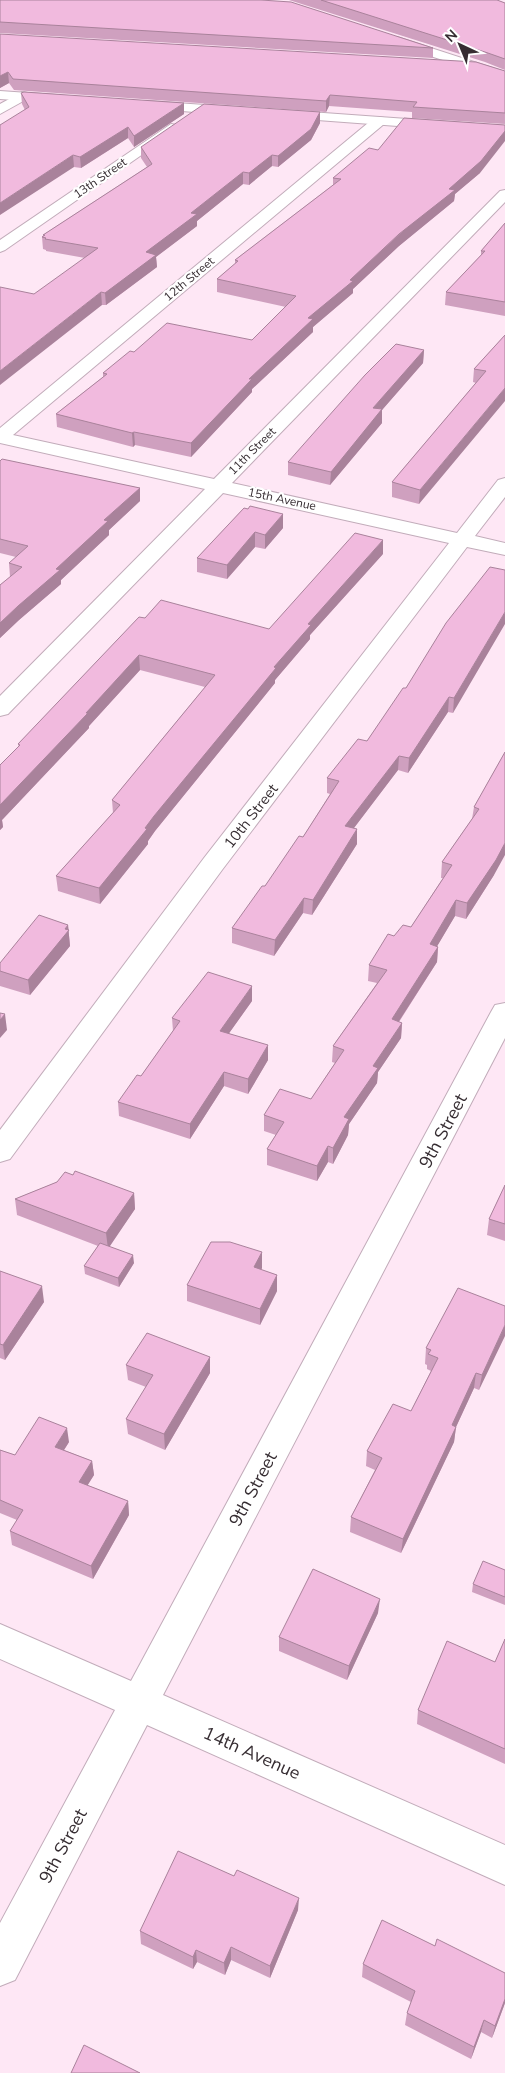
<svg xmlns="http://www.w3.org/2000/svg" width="505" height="2073" viewBox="0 0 505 2073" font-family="'Nunito Sans',sans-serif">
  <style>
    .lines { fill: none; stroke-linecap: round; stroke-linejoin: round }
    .minor-casing { stroke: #c2acba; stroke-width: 2 }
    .major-casing { stroke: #c2acba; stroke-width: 2 }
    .minor { fill: #fff; fill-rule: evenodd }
    .major { fill: #fff; fill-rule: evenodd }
    .wall { fill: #cfa0bf }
    .shaded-wall { fill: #a9829b }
    .building { fill: #f1bade; stroke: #a9829b }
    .labels { text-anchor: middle; stroke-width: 4.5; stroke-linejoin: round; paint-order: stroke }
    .far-street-label { font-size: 12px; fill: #362d32; stroke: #fff }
    .street-label { font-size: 15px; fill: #362d32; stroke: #fff }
    .near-street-label { font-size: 18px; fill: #362d32; stroke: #fff }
  </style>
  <rect width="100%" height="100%" fill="#fee7f5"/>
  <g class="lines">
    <g class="minor-casing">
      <path id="minor" d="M397,37L505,72V80L393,44L391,41L393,38Z
        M22,92L27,93L29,96L27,99L0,114V104Z
        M379,117L384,118L386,121L384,124L13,435L214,479L500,191L505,190V202L232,483L457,533L498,480L505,478V497L475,536L505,543V555L467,547L222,870L10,1159L0,1162V1130L204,858L449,543L223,493L8,714L0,716V696L205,489L0,443V428L374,118Z
        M171,124L176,125L178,128L176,131L5,250L0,252V240Z
        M505,1003V1038L163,1695L505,1845V1885L147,1725L15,1980L0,1986V1923L115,1710L0,1659V1624L131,1681L491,1012L495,1005Z"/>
    </g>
    <g class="major-casing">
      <path id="major" d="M0,91L57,95L64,99L57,103L0,99Z
        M147,101L234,107L241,111L234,115L142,108L140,105L142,102Z
        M282,110L505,126V134L277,117L275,114Z"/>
    </g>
    <use href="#minor" class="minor"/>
    <use href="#major" class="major"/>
  </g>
  <path class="wall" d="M0,0L433,48V58L0,33Z
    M289,0H497L505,3V70L485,62Z
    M0,34L505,71V124L412,118V112L329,106L326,112L14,90L9,83L0,88Z
    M21,93L184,114L134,147L128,138L81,168L74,167L25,110L22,104Z
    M320,112V123L311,140L278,167L272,166L249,185L243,184L197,221V226L156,257L157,267L106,305H102L85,258L46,251V250L43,249L42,237H43V235L147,167L141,158V147Z
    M378,150L480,173L455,194L454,201L399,246L353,289V293L313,327V332L252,389V392L191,457L135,445L133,447L57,427L56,414L103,377V373L134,352L252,340L286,307L217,292V279L235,264V260L333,185V178Z
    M505,223V316L445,305L446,292L481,255V251Z
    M505,335L419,504L392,497V482L476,383L473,382L474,369Z
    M424,350L423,363L382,410V423L330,485L288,475V462Z
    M0,461L140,488V501L109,530V535L61,580V584L19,620L0,638V585L10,577L9,563L16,557L0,553Z
    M244,508L283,528L265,549L255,547L227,579L197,572V558Z
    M383,554L310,635V639L275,680V683L155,831L148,841V844L100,904L58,891L56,876L113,813L112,800L205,687L140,670L89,726V728L2,820L3,827L0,830V765L19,747L18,744L145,618L269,629Z
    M490,567L453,713L448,712L408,773L398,770L354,828L357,844L312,915L303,913L274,956L232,943V928L303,837L330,794L327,793V778L367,741L406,688Z
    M505,752L494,875L466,919L455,916L437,946L438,947L437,962L399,1022L402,1023L401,1038L378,1072L377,1083L349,1124L348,1135L333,1164L328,1162L317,1181L267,1165V1149L276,1135L264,1131V1115L311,1099L335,1063L332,1062L333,1046L377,983L368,981L369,965L394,936L411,927L443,878H441L442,862L472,819L474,807Z
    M68,925L70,946L30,995L0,986V963Z
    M252,1001L229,1033L268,1060L248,1094L224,1086L190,1139L119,1116L118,1102L141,1076L173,1031L172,1018Z
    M57,1182L134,1193L135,1209L109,1246L134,1263L119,1287L85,1274L84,1266L98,1246L17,1215L15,1199Z
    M505,1185V1241L487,1235L489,1219Z
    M262,1252V1268L261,1270L277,1275V1291L260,1325L187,1301V1285Z
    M0,1271L44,1302L5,1360L0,1358Z
    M505,1306L479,1390L474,1388L456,1427L454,1442L401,1553L350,1532L351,1517L375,1470L366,1466L367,1451L411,1411L431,1371L427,1369V1365L425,1364L426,1348Z
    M210,1357V1373L165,1450L128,1434L126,1419L146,1387L128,1380L126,1365Z
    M69,1442L64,1450L92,1461L94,1475L87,1485L128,1501L129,1515L93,1579L12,1545L10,1531L17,1520L0,1513V1450L15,1455Z
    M505,1570V1605L472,1592L473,1584Z
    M378,1613L347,1680L279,1651V1637Z
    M505,1639V1764L417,1724L418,1710L495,1662Z
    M298,1910L270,1978L231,1960L225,1975L197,1962L193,1969L141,1944L140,1931Z
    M435,1946L505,1973V2003L492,2038L481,2032L471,2059L405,2025L407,2013L411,2002L362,1977L363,1964Z"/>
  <path class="shaded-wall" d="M8,72L9,83L0,88V76Z
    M330,95L329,106L326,112V101Z
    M184,103V114L134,147V136Z
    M320,112V123L311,140L278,167V156Z
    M128,127V138L81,168L80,157Z
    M505,131V141L480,173L455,194L454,201L399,246L353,289V293L313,327V332L252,389V392L191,457V443L249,379L308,318L449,189Z
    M73,155L74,167L0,215V203Z
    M272,155V166L249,185V173Z
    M243,172V184L197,221V226L156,257L157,267L106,305L105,293L146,252L191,213Z
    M101,292L102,305L0,385V371Z
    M424,350L423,363L382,410V423L330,485L331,472L373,408Z
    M505,388V401L419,504L420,490Z
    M134,432L135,445L133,447L132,433Z
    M140,488V501L109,530V535L61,580V584L19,620L0,638V623L56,569L104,520Z
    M283,514V528L265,549V535Z
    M255,532V547L227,579V565Z
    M383,540V554L310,635V639L275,680V683L155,831L148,841V844L100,904L99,888L154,816L308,624Z
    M505,612V624L453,713L454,698Z
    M139,655L140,670L89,726V728L2,820L3,827L0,830V805Z
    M449,697L448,712L408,773L409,758Z
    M399,756L398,770L344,841L345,826Z
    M357,829V844L312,915L313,900Z
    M505,843V855L494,875L466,919L467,903Z
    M304,898L303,913L274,956L275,940Z
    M456,900L455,916L429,960L430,944Z
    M68,925L70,946L30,995L28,980Z
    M438,947L437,962L390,1035L392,1019Z
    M252,986V1001L220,1046V1031Z
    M5,1014L7,1030L0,1038V1020Z
    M402,1023L401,1038L378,1072L377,1083L349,1124L348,1135L333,1164V1148L344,1117L373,1066Z
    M268,1045V1060L248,1094V1079Z
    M224,1072V1086L190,1139V1124Z
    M328,1146V1162L317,1181V1166Z
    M134,1193L135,1209L108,1249L106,1233Z
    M262,1252V1268L254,1283V1267Z
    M133,1255L134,1263L119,1287L118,1278Z
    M277,1275V1291L260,1325V1309Z
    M42,1286L44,1302L5,1360L3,1345Z
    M505,1325V1336L479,1390L482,1375Z
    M210,1357V1373L165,1450L164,1434Z
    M476,1373L474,1388L456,1427L454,1442L401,1553L403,1539L452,1425Z
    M67,1428L69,1442L57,1461L55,1447Z
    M92,1461L94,1475L81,1496L79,1482Z
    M128,1501L129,1515L93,1579L91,1566Z
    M380,1599L378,1613L347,1680L349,1666Z
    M299,1898L298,1910L270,1978V1966Z
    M231,1947V1960L225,1975L224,1963Z
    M196,1950L197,1962L193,1969V1957Z
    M505,1999V2003L492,2038L495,2026Z
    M484,2020L481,2032L471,2059L474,2047Z"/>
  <path class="building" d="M0,0H261L291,2L433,48L0,22Z
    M321,0H497L505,3V59L485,52Z
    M0,34L476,62L505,71V113L413,107L417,102L330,95L326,101L13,79L8,72L0,76Z
    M24,92L184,103L134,136L128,127L80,157L73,155L0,203V125L29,107L21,93Z
    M204,104L320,112L311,129L278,156L272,155L249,173L243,172L191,213L197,214L146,252L156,255L105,293L101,292L0,371V287L34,294L98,248L45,239L46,238L42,237L45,235H43L152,164L141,147Z
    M404,118L505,125V131L481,161L449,189L455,190L399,234L350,280L353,281L308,318L313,319L249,379H252L191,443L134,432L132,433L56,414L107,374L103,373L130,351L134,352L167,323L252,340L296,296L217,279L238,261L235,260L341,179L333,178L369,148L378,150Z
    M505,223V302L446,292L485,251H481Z
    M505,335V388L420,490L392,482L486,371L474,369Z
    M396,344L424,350L373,408L382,409L331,472L288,462L365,375Z
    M2,459L140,488L104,520L108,521L56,569L60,570L18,606L0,623V585L22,567L9,563L28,546L0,539V461Z
    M250,506L283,514L265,535L255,532L227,565L197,558L244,508L248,509Z
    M355,533L383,540L308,624L311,625L274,667L276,668L154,816L145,828L147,829L99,888L56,876L120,805L112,800L215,675L139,655L86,713H88L0,805V765L20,745L18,744L139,617L145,618L161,600L269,629Z
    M490,567L505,570V612L454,698L449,697L409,758L399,756L345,826L357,829L313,900L304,898L275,940L232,928L262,886H265L299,836L303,837L339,781L327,778L358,739L367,741L403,688H406L446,623Z
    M505,752V843L496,860L467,903L456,900L430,944L438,947L392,1019L402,1023L373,1066L378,1068L344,1117L349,1119L333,1148L328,1146L317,1166L267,1149L284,1122L264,1115L280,1089L311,1099L344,1050L333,1046L387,970L369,965L388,934L394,936L403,925L411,927L452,865L442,862L479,809L474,807Z
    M39,915L68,925L65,929L69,930L28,980L0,971V963Z
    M208,972L252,986L220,1031L268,1045L248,1079L224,1072L190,1124L118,1102L137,1075L141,1076L180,1021L172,1018Z
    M0,1013L5,1014L0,1020Z
    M75,1171L134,1193L106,1233L15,1199L57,1182L65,1172L73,1175Z
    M505,1185V1224L489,1219Z
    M211,1242H230L262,1252L254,1267L277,1275L260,1309L187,1285Z
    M100,1243L133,1255L118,1278L84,1266Z
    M0,1271L42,1286L3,1345L0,1344Z
    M458,1288L505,1306V1325L482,1375L476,1373L452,1425L456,1427L403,1539L351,1517L382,1458L367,1451L393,1404L411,1411L438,1358L428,1354L431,1350L426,1348Z
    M147,1333L210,1357L164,1434L126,1419L153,1375L126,1365Z
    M39,1417L67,1428L55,1447L92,1461L79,1482L128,1501L91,1566L10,1531L23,1510L0,1500V1450L15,1455Z
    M483,1561L505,1570V1597L473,1584Z
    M313,1569L380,1599L349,1666L279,1637Z
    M505,1639V1749L418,1710L447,1641L495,1662Z
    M178,1851L234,1876L237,1870L299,1898L270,1966L231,1947L224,1963L196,1950L193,1957L140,1931Z
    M382,1920L435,1946L437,1939L505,1973V1999L495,2026L484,2020L474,2047L407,2013L415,1991L363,1964Z
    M84,2045L140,2073H71Z"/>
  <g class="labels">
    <g class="far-street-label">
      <text transform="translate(100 178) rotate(-35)" y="4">13th Street</text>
      <text transform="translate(189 279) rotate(-40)" y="4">12th Street</text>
      <text transform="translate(252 451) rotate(-45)" y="4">11th Street</text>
      <text transform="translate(282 499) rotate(12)" y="4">15th Avenue</text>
    </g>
    <g class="street-label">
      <text transform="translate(251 816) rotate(-52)" y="5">10th Street</text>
    </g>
    <g class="near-street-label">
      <text transform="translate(443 1131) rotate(-62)" y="6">9th Street</text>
      <text transform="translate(253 1489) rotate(-62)" y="6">9th Street</text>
      <text transform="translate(252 1753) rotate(24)" y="6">14th Avenue</text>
      <text transform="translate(63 1846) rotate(-62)" y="6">9th Street</text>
    </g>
  </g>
  <g transform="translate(460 45) rotate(316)" stroke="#ffffff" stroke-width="4" paint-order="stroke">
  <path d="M0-4L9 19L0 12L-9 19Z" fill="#362d32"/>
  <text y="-8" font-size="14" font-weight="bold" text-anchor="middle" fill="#362d32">N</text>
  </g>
</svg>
